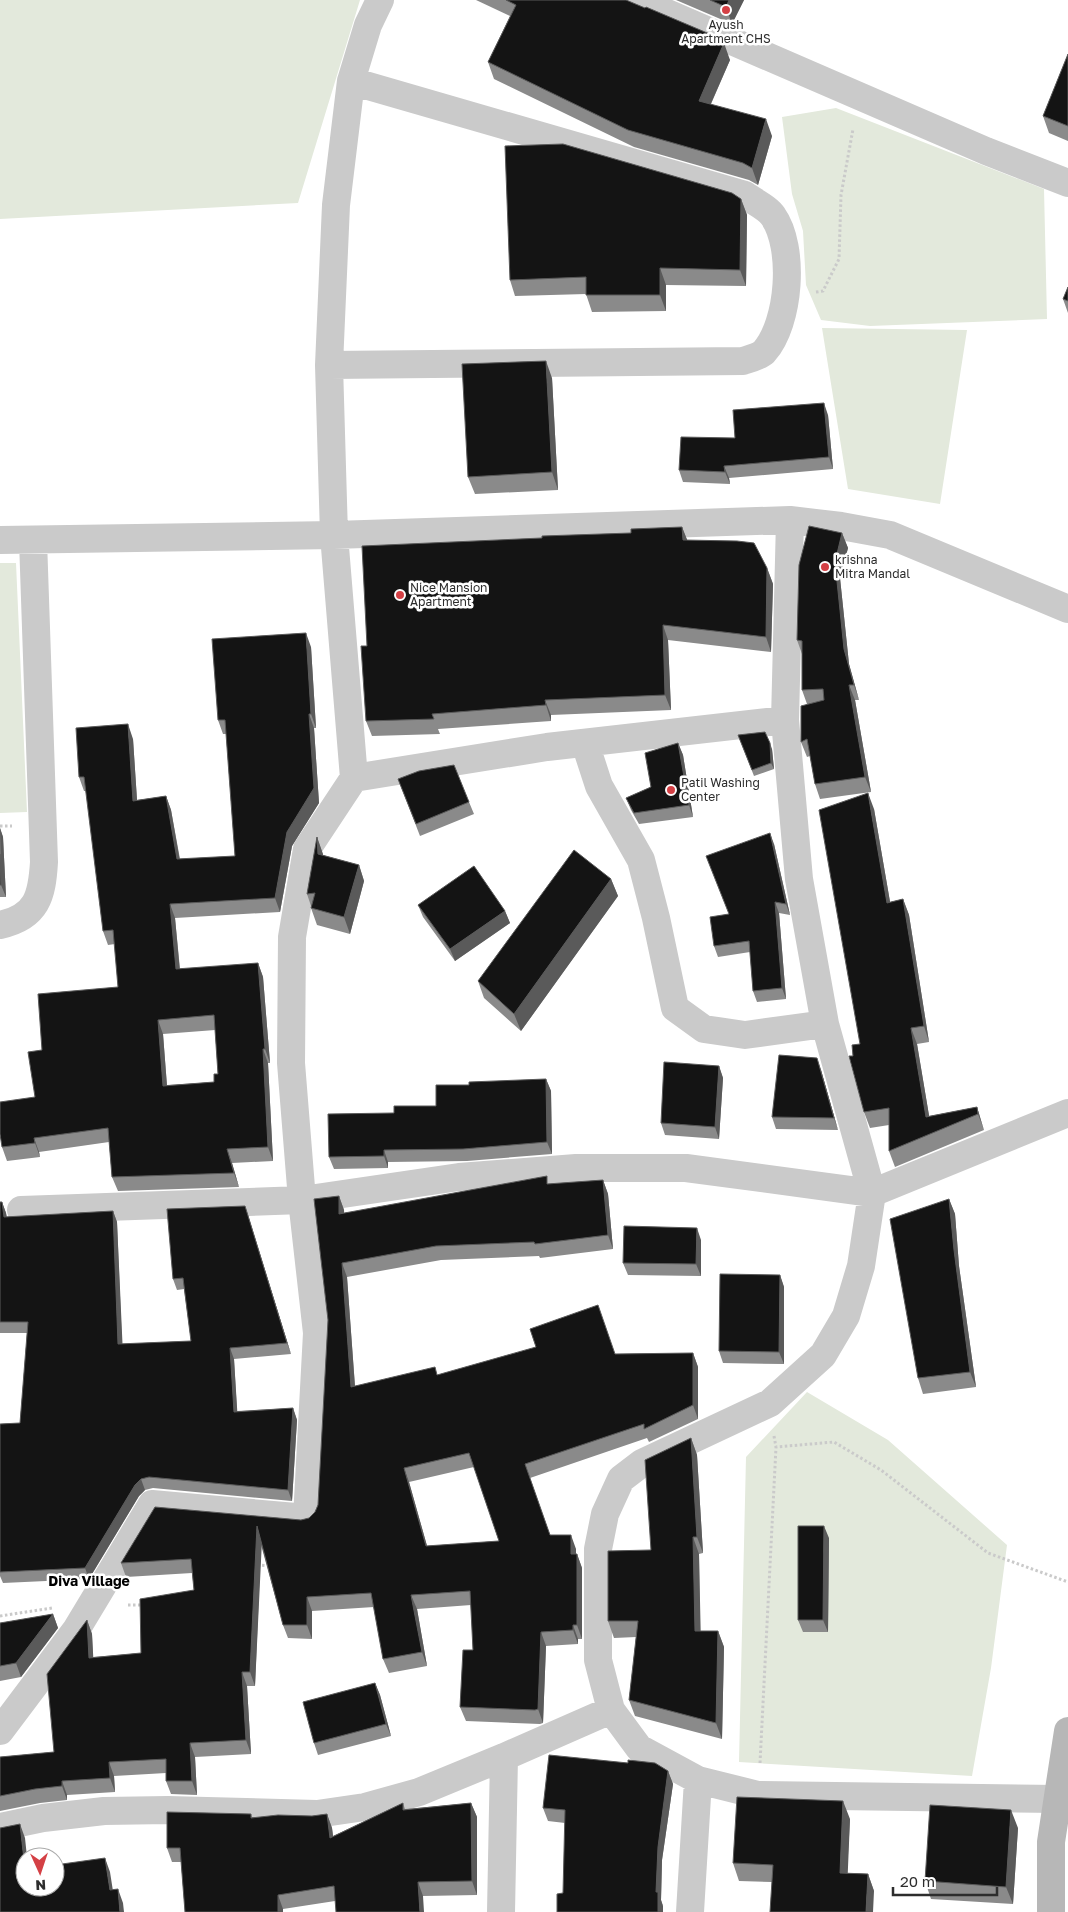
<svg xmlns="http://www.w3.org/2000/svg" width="1068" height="1912" viewBox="0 0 1068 1912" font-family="'Golos Text',sans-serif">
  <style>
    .green { fill: #e3e9dc }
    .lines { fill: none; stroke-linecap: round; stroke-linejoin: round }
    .path { stroke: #cacaca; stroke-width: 3; stroke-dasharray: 2.5 2.5; stroke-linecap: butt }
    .street { stroke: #cacaca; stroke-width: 28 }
    .secondary { stroke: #b7b7b7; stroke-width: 28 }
    .wall { fill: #8a8a8a; fill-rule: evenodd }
    .shaded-wall { fill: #5a5a5a }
    .building { fill: #141414; stroke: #5a5a5a; fill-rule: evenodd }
    .poi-dot { fill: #d44045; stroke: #fff; stroke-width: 2 }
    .labels { text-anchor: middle; stroke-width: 5; stroke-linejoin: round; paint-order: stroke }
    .poi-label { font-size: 12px; fill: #2d2d2d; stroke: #fff; text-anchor: start }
    .neighbourhood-label { font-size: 14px; font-weight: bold; fill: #000; stroke: #fff }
  </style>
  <rect width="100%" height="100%" fill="#fff"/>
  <path class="green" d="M0,0H360L298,203L0,219Z
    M836,108L1044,189L1047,319L870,326L821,320L806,285L803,231L792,194L782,117Z
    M822,328L967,330L940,504L848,489Z
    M0,563H16L27,812L0,813Z
    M807,1392L888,1440L1007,1545L991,1668L972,1776L739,1762L746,1457Z"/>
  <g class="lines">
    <path class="path" d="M816,292L823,291L839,259L841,195L853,129
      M0,826H12
      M774,1436L776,1447L834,1442L881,1470L988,1553L1068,1582
      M257,1565L271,1566
      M128,1605H144
      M0,1616L52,1608
      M760,1763L776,1447"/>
    <path class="street" d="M380,0L368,25L351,81L336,205L329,365L334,535L354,778L307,849L292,937L291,1063L302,1200L459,1177L576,1168H686L872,1193L1068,1113
      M637,0L986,151L1068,183
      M329,365L743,361C749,359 760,356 764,352C790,323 795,247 773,216C768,208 753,201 745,195L351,81
      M790,520L785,720L799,879L825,1024L872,1193L861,1266L846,1316L823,1355L770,1403L642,1463L621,1479L605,1514L598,1549V1660L611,1710L639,1748L698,1780L758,1795L1058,1799
      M0,540L334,535L790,520L841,526L890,535L1068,609
      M585,743L599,786L641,860L656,918L675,1008L704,1029L745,1035L825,1024
      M354,778L547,747L785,720
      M0,925C37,917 42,896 44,862L33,540
      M0,1731L76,1630L152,1504L307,1518L317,1333L302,1200L21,1210
      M0,1827L43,1818L104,1811L168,1810L317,1814L365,1807L419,1792L504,1757L611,1710
      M501,1912L504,1757
      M690,1912L698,1780"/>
    <path class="secondary" d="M1051,1912V1842L1068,1731"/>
  </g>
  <path class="wall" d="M476,0H626L713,38L730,60L711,104L772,136L758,185L749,180L634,147L494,79L488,62L510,16Z
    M676,0H744L732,24Z
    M1068,54V141L1049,133L1043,116Z
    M741,199L747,215L746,286L666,285V311L592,312L586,294L515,296L510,280Z
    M1068,287V313L1063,299Z
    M552,378L558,490L475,494L468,477Z
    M828,415L833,469L729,478L730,484L683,482L679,470L735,438Z
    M682,527L687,540L767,568L773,584L771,652L668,640L671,710L551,715V721L438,729L440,734L372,736L366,721L367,646L542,538L631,533Z
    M842,533L848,548L840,578L849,664L859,700H855L871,792L820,799L815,784L810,756L807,757L801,742L807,704L802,690V654L797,640Z
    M311,647L316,728H314L319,803L292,846L280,912L175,918L180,969L258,963L263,977L270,1063H268L273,1161L232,1163L239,1187L118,1191L112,1177L109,1142L39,1152L40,1157L7,1161L2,1147L35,1097L42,1050L118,987L115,944L108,945L103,931L86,791H84L79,777L133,739L137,800L166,796L171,810L180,859L235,856L226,734H223L218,720ZM215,1030L218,1074L214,1082L167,1085L163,1034Z
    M738,735L772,749L774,769L754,776Z
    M678,743L683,755L693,817L639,824L631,810L626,798L651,787Z
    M398,779L469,802L474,814L420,836Z
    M874,809L890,902L903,899L909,915L929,1042L917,1044L929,1116L977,1107L984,1130L895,1167L889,1151V1125L870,1128L864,1112L860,1044Z
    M0,828L3,837L6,897H0Z
    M317,837L323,855L359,865L364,881L350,934L317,925L311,908V906L307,894Z
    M774,844L790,915L779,913L786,999L757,1002L753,991L750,952L718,957L714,946L729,914Z
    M611,879L618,896L521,1031L484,998L478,981Z
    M418,905L505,911L510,923L455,961L423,917Z
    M719,1066L723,1078L719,1139L665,1135L661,1123Z
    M821,1070L838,1130L776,1129L772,1117Z
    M546,1079L551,1091L552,1154L467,1161L388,1162V1168L334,1169L329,1157L394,1113L436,1106L469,1085Z
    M603,1180L608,1194L613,1249L540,1258L539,1256L441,1260L347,1277L355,1386L438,1375L615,1354L693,1353L698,1367V1419L649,1442L647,1438L530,1478L550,1535L576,1549V1554H577L582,1568V1639H578V1644L546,1646L543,1723L540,1724L466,1721L460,1707L473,1650L471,1605L417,1609L427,1666L389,1673L383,1659L374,1607L312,1611V1639L288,1638L283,1625L261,1545L255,1686H247L251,1754L195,1757L197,1795L171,1794L166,1781V1773L114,1776L115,1792L67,1795V1800L40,1803L0,1811V1757L54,1752L87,1620L92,1634L93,1657L141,1653L194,1590L192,1573L126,1577L121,1563L309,1518L315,1512L318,1505L339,1196L344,1210V1213L550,1184ZM474,1467L499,1541L427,1546L409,1482Z
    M949,1199L955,1214L959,1266L976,1387L923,1394L918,1378Z
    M0,1202H2L6,1213L7,1217L113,1211L117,1222L122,1344L191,1341L184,1289L177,1290L173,1279L245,1206L291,1354L234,1359L237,1411L293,1408L297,1420L292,1501L153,1488L145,1490L139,1496L89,1579L3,1583L0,1576V1424L20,1423L27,1333H0Z
    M701,1240V1276L628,1275L623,1263Z
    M780,1275L784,1287V1364L723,1363L719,1351Z
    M691,1438L697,1455L703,1553L699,1554L700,1631H718L724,1647L722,1739L635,1716L629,1700L636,1637L614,1638L608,1621L651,1550Z
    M829,1538L828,1632H803L798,1620Z
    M53,1614L58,1628L21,1677L0,1681V1623Z
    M375,1683L380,1695L391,1736L318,1755L314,1743Z
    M668,1771L673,1784L662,1860L661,1900L663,1906L565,1823L548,1821L543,1808Z
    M403,1803L405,1809L471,1803L477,1817V1895L423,1896L335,1901L283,1909V1912H185L181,1862H172L167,1848L251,1814L252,1817L312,1816L327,1814L332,1828L333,1836Z
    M850,1819L847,1873L868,1874L874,1891L772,1882L739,1881L733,1863Z
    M1018,1828L1013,1904L931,1899L925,1881Z"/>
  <path class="shaded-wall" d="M729,0H744L732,24L726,7Z
    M724,43L730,60L705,117L699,101Z
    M766,119L772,136L758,185L752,168Z
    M741,199L747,215L746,286L740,270Z
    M660,268L666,285V311L660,295Z
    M546,361L552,378L558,490L552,472Z
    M824,403L828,415L833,469L829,457Z
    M724,466L729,478L730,484L725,472Z
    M682,527L688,542L683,540Z
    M842,533L848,548L840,578L849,664L859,700L854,685L844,649L835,562Z
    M767,568L773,584L771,652L766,637Z
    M663,625L668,640L671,710L665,695Z
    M306,633L311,647L316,728L311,714Z
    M849,685L855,700L871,792L865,777Z
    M545,700L551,715V721L546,705Z
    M309,714L314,728L319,803L292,846L280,912L275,898L287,832Z
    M128,724L133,739L138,815L133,801Z
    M678,743L683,755L693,817L689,805Z
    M770,743L772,749L774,769L771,763Z
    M868,793L874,809L893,919L887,903Z
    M166,796L171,810L182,873L177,859Z
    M0,828L3,837L6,897L1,885Z
    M770,833L774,844L790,915L786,904Z
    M317,837L323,854L324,870L318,854Z
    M359,865L364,881L350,934L344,917Z
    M611,879L618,896L521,1031L514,1014Z
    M903,899L909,915L929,1042L924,1026Z
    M775,902L779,913L786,999L782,988Z
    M170,904L175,918L181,983L176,969Z
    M505,911L510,923L455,961L450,949Z
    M258,963L263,977L270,1063L265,1049Z
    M158,1020L163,1034L168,1100L163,1086Z
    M911,1028L917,1044L932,1133L926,1117Z
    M263,1049L268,1063L273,1161L268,1147Z
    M817,1058L821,1070L838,1130L834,1118Z
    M719,1066L723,1078L719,1139L715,1127Z
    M546,1079L551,1091L552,1154L547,1142Z
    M977,1107L982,1124L984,1130L978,1114Z
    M34,1138L39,1152L40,1157L35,1143Z
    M227,1149L232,1163L239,1187L234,1173Z
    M384,1150L388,1162V1168L384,1156Z
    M603,1180L608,1194L613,1249L608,1235Z
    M339,1196L344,1210L345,1228L339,1214Z
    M949,1199L955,1214L959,1266L976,1387L970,1372L954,1250Z
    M2,1202L6,1213L8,1229L4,1217Z
    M245,1206L249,1218L291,1354L287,1343Z
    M113,1211L117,1222L123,1355L118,1344Z
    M697,1228L701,1240V1276L696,1264Z
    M342,1263L347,1277L356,1401L351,1387Z
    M780,1275L784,1287V1364L779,1352Z
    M230,1348L234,1359L238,1423L234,1412Z
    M693,1353L698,1367V1419L693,1405Z
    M293,1408L297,1420L292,1501L288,1490Z
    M691,1438L697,1455L703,1553L697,1537Z
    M404,1468L409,1482L431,1560L426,1546Z
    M141,1479L145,1490L139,1496L89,1579L85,1568L135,1485Z
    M257,1526L262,1540L255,1686L250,1672Z
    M824,1526L829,1538L828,1632L823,1620Z
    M571,1535L576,1549V1568L571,1554Z
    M693,1537L699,1554L701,1647L695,1631Z
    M577,1554L582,1568V1639L577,1625Z
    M411,1595L417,1609L427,1666L422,1652Z
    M307,1597L312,1611V1639L307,1625Z
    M53,1614L58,1628L21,1677L16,1663Z
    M87,1620L92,1634L94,1671L89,1658Z
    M573,1625L578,1639V1644L573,1630Z
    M718,1631L724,1647L722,1739L716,1723Z
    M541,1632L546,1646L543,1723L538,1709Z
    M242,1672L247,1686L251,1754L246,1740Z
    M375,1683L380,1695L391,1736L386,1724Z
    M190,1743L195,1757L197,1795L192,1781Z
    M109,1762L114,1776L115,1792L110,1778Z
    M668,1771L673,1784L662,1860L661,1900L663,1906V1912H658L656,1892L658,1847Z
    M62,1781L67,1795V1800L62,1786Z
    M843,1801L850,1819L847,1891L840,1873Z
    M471,1803L477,1817V1895L472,1881Z
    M1011,1810L1018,1828L1013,1904L1006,1887Z
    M327,1814L332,1828L335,1852L330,1838Z
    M20,1824L25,1838L27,1857H25V1869Z
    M105,1858L110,1872L115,1904L110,1890Z
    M868,1874L874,1891L873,1912H866Z
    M418,1882L423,1896L424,1912H420Z
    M118,1889L123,1903L124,1912H120Z
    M278,1895L283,1909V1912H278Z"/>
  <path class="building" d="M506,0H626L645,8L646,7L712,35L711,37L724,43L699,101L766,119L752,168L743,163L628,130L488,62L516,5Z
    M710,0H729L726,7Z
    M1068,54V126L1043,116Z
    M563,144L732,193L741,199L740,270L660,268V295H586V277L510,280L505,146Z
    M1068,287V301L1063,299Z
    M546,361L552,472L468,477L462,364Z
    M824,403L829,457L724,466L725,472L679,470L681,437L735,438L733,410Z
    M809,526L842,533L835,562L844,649L854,685H849L865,777L815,784L807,739L801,742V706L824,700L823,689L802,690V641L797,640L799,565Z
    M682,527L683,540L737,541L754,543L767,568L766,637L663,625L665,695L545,700L546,705L432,714L434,719L366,721L361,646H367L362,546L542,538V536L631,533V529Z
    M306,633L311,714H309L314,788L287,832L275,898L170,904L176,969L258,963L265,1049H263L268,1147L227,1149L234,1173L112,1177L108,1128L34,1138L35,1143L2,1147L0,1134V1102L35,1097L28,1052L42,1050L38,994L118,987L113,930L103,931L84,777H79L76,728L128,724L133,801L166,796L177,859L235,856L225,720H218L212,639ZM214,1015L218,1074H214V1082L163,1086L158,1020Z
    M765,732L770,743L771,763L752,770L738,735Z
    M678,743L689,805L634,813L626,798L651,787L645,753Z
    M454,765L469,802L416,824L398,779L419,771Z
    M868,793L887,903L903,899L924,1026L911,1028L926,1117L977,1107L978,1114L889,1151V1108L864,1112L849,1056H853L852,1045L860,1044L819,810Z
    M770,833L786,904L775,902L782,988L753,991L749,941L714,946L710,917L729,914L706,856Z
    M317,837L318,854L359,865L344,917L311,908L315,893L307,894Z
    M574,850L611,879L514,1014L478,981Z
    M0,854L1,885H0Z
    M474,866L505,911L450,949L418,905Z
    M779,1055L817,1058L834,1118L772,1117Z
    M664,1062L719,1066L715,1127L661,1123Z
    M546,1079L547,1142L463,1149L384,1150V1156L329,1157L328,1114L394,1113V1106H436V1085H469V1082Z
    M547,1176V1184L603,1180L608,1235L535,1244L534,1242L436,1246L342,1263L351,1387L435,1367L437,1375L536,1347L530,1329L598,1305L615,1354L693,1353V1405L644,1429V1424L525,1464L550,1535H571V1554H577V1625H573V1630L541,1632L538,1709L535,1710L460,1707L463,1650H473L470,1591L411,1595L422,1652L383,1659L371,1593L307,1597V1625H283L257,1526L250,1672H242L246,1740L190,1743L192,1781H166V1759L109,1762L110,1778L62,1781V1786L35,1789L0,1796V1757L54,1752L47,1674L87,1620L89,1658L141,1653L140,1599L194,1590L191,1559L121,1563L155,1507L301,1520L309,1518L315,1512L318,1505L328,1320L314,1199L339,1196V1214ZM469,1453L499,1541L426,1546L404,1468Z
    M949,1199L954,1250L970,1372L918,1378L890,1219Z
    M0,1202H2L4,1217L113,1211L118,1344L191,1341L183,1278L173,1279L167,1209L245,1206L287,1343L230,1348L234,1412L293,1408L288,1490L149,1477L141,1479L135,1485L85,1568L0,1572V1424L20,1423L28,1322H0Z
    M624,1226L697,1228L696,1264L623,1263Z
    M720,1274L780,1275L779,1352L719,1351Z
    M691,1438L697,1537H693L695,1631H718L716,1723L629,1700L638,1621H608V1551L651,1550L645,1460Z
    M798,1526H824L823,1620H798Z
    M53,1614L16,1663L0,1666V1623Z
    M375,1683L386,1724L314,1743L303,1702Z
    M549,1755L628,1763V1760L655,1763L668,1771L658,1847L656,1892H658V1912H557V1894L563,1893L565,1810L543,1808Z
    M737,1797L843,1801L840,1873L868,1874L866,1912H770L773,1865L733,1863Z
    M403,1803V1810L471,1803L472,1881L418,1882L420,1912H336L334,1886L278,1895V1912H185L180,1848H167V1812L251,1814V1818L278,1815L312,1816L327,1814L330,1838Z
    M930,1805L1011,1810L1006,1887L925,1881Z
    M20,1824L25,1869V1887H55V1865L105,1858L110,1890L118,1889L120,1912H0V1828Z"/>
  <g class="poi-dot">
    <circle cx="726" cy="10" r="5"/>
    <circle cx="825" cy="567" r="5"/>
    <circle cx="400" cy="595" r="5"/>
    <circle cx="671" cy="790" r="5"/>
  </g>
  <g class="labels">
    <g class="poi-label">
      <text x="726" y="29" text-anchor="middle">Ayush<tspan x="726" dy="14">Apartment CHS</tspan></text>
      <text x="835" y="564">krishna<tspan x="835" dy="14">Mitra Mandal</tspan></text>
      <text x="410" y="592">Nice Mansion<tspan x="410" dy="14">Apartment</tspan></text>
      <text x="681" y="787">Patil Washing<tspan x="681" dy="14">Center</tspan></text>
    </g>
    <g class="neighbourhood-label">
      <text x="89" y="1586">Diva Village</text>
    </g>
  </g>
  <g transform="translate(40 1872) rotate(177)"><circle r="24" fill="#ffffff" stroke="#ababab"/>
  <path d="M0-4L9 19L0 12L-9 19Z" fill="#d44045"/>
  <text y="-8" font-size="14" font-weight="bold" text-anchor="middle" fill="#2d2d2d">N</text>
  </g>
  <path d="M893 1887v8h104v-8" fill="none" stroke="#2d2d2d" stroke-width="2.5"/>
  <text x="900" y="1887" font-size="15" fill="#2d2d2d" stroke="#ffffff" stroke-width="4" paint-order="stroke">20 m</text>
</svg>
